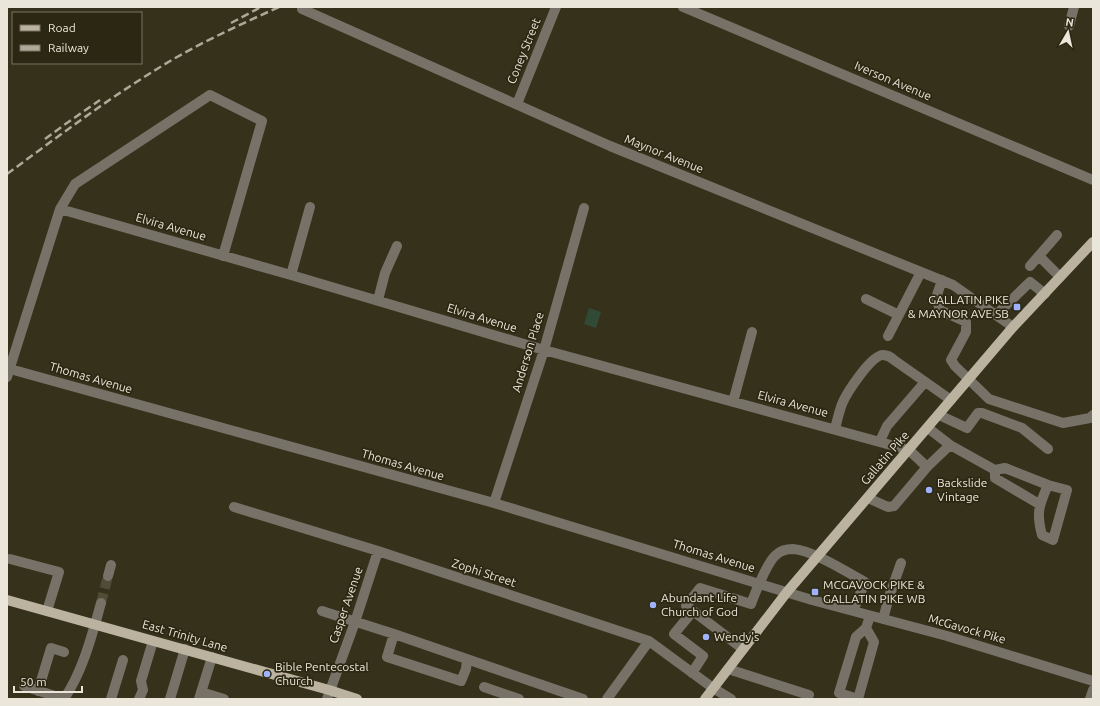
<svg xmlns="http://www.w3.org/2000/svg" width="1100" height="706" viewBox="0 0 1100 706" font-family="Ubuntu,sans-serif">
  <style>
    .green { fill: #314a35 }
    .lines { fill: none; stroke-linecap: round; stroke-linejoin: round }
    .minor-tunnel { stroke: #514c38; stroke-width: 10; stroke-dasharray: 10 5; stroke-linecap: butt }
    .minor { stroke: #767268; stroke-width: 10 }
    .major { stroke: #bbb39f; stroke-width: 10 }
    .rail { stroke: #ada999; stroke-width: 2.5; stroke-dasharray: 8 4; stroke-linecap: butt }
    .poi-dot { fill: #9fb3fd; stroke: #2c2712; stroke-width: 1.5 }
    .labels { text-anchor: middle; stroke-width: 3.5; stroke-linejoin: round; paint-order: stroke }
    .street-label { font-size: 12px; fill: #eae6d9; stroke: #2c2712 }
    .poi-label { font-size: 12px; fill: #eae6d9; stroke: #2c2712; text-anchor: start }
  </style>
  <rect width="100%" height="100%" fill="#36311b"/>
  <path class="green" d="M589,308L601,312L596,328L584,324Z"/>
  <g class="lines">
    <path class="minor-tunnel" d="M101,603L108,576"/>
    <path class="minor" d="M683,7L1093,180
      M302,9L610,146L953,285L1013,327
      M1069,26L1074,7
      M517,104L556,7
      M60,209L75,184L210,95L262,121L223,256
      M1039,256L1060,277
      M1030,266L1057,235
      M291,275L310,207
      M942,280L936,298L940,310L966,322V332L951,360L955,366L989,399L1063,423L1090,418L1093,415
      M866,299L899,315
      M378,300L385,273L397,246
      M996,315L1030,282L1045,294
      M888,336L921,272
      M10,369L494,503L812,600L947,636L1093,681
      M7,377L60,209L291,275L544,350L909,450L927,467
      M733,402L752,332
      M939,415L967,428L978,413H982L1022,428L1048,449
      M928,428L950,445L995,470L1005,468L1048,485C1039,505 1036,513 1042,535L1053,540L1067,490L1048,485
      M835,429C837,421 839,412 842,404C846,394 871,355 883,355C887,355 891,357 894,360L951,400
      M880,441L887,426L925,382
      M995,470V478L1039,504
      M868,498L888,507L894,506L927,467L950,445
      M494,503L544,350L584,208
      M234,507L378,551L649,641L713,688L731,699
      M10,559L59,572L47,611
      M108,576L111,565
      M322,611L394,634L583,699
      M693,611L686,606L700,588L751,604C755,593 768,561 776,555C780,551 786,549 793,549C812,550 847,572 865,582L853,611
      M883,619L889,597L901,563
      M866,628L874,642L858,699L839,693L856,637L866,628L870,616
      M394,634L387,657L461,681L466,669L467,659
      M728,669L809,695
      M692,673L703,656L674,634L693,611L743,649
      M24,686L64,699
      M484,687L519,699
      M38,691L51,648L64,652
      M201,692L224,699
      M64,699C83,671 92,635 101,603
      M111,699L123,660
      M139,699L143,690L141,681L153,641
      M170,699L185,649
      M199,699L212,657
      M327,699L355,622L378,551
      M607,699L649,641
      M1090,699L1093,690"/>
    <path class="major" d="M7,600L329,690L357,699
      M705,699L787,592L1013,327L1093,242"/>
    <path class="rail" d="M231,23L261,7
      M45,139L64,125L100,100
      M7,174C56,138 105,101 157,69C195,45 237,26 279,7"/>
  </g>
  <g class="poi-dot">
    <rect x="1013" y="303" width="8" height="8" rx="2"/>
    <circle cx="929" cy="490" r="4"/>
    <rect x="811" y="588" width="8" height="8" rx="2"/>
    <circle cx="653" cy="605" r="4"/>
    <circle cx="706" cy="637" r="4"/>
    <circle cx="267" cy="674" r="4"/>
  </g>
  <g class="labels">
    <g class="street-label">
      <text transform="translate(524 51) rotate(-68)" y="4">Coney Street</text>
      <text transform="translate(893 81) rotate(23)" y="4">Iverson Avenue</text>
      <text transform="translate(664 154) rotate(22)" y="4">Maynor Avenue</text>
      <text transform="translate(171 227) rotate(16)" y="4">Elvira Avenue</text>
      <text transform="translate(482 318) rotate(17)" y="4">Elvira Avenue</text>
      <text transform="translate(528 352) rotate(-73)" y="4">Anderson Place</text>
      <text transform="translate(91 378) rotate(16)" y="4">Thomas Avenue</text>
      <text transform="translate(793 404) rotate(15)" y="4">Elvira Avenue</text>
      <text transform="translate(885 458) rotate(-49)" y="4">Gallatin Pike</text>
      <text transform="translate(403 465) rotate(16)" y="4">Thomas Avenue</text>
      <text transform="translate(714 556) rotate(17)" y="4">Thomas Avenue</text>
      <text transform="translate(484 573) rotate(18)" y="4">Zophi Street</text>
      <text transform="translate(346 605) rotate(-71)" y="4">Casper Avenue</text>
      <text transform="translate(967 629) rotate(16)" y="4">McGavock Pike</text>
      <text transform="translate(185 636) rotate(16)" y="4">East Trinity Lane</text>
    </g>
    <g class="poi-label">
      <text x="1009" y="304" text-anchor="end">GALLATIN PIKE<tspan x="1009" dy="14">&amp; MAYNOR AVE SB</tspan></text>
      <text x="937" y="487">Backslide<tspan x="937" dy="14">Vintage</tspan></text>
      <text x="823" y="589">MCGAVOCK PIKE &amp;<tspan x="823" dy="14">GALLATIN PIKE WB</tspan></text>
      <text x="661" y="602">Abundant Life<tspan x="661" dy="14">Church of God</tspan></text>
      <text x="714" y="641">Wendy's</text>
      <text x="275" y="671">Bible Pentecostal<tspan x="275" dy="14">Church</tspan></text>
    </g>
  </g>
  <rect width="1100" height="706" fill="none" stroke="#eae6d9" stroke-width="16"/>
  <rect x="12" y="12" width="130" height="52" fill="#2c2712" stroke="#787362"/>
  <rect x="20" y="25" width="20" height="6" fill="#bbb39f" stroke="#787362"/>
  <text x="48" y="32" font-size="12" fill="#eae6d9">Road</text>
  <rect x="20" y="45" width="20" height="6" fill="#ada999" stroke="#787362"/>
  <text x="48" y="52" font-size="12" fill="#eae6d9">Railway</text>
  <g transform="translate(1068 32) rotate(9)" stroke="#2c2712" stroke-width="3" paint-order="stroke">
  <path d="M0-3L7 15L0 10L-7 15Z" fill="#eae6d9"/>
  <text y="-6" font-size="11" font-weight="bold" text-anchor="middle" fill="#eae6d9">N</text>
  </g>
  <path d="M14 686v6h68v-6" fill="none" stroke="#eae6d9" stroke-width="2"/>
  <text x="20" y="686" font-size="12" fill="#eae6d9" stroke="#2c2712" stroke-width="3" paint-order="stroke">50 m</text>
</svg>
